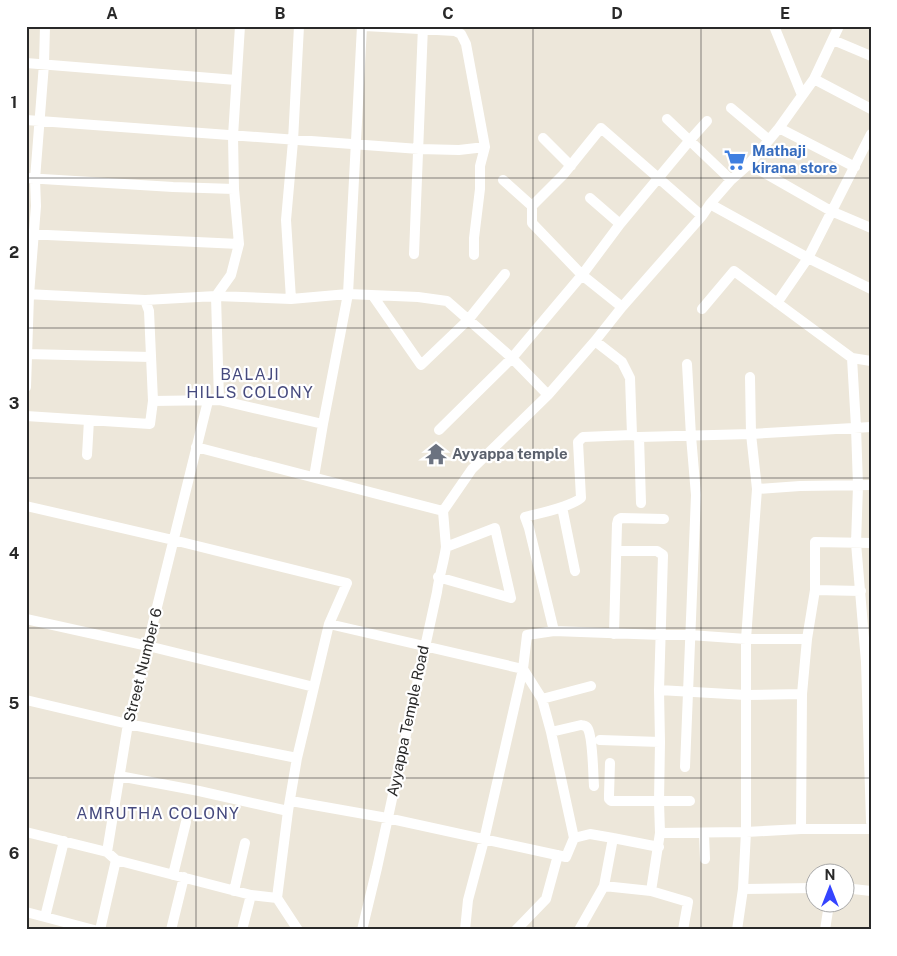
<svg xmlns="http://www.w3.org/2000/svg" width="897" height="956" viewBox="0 0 897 956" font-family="'Public Sans',sans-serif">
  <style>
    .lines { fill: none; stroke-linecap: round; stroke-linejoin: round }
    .minor { stroke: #fff; stroke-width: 10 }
    .grid { fill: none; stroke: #292929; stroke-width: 1; stroke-opacity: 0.55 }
    .labels { text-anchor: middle; stroke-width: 4.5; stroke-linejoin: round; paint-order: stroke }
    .shop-label { font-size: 15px; font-weight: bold; fill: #366cbe; stroke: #fff; text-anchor: start }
    .worship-label { font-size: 15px; font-weight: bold; fill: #5b616d; stroke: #fff; text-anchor: start }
    .street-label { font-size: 15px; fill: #292929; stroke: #fff }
    .neighbourhood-label { font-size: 16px; letter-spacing: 1px; fill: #464a7e; stroke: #fff }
    .neatline { fill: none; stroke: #292929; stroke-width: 2 }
    .grid-label { font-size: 16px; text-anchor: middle; font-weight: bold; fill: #292929 }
  </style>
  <rect width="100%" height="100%" fill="#ede7da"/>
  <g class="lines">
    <path class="minor" d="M365,26L455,31L461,34L466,44L485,147
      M774,26L802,95
      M833,40L871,56
      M26,63L236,80
      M814,79L871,109
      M731,108L769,140
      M667,119L731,180
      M26,120L419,149L459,150L485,147L480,166V189L474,238V255
      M779,128L855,167
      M543,138L571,166
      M749,164L831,211L871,228
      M26,178L173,187L234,189
      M503,180L532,206
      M590,198L620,224
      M710,204L808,258L871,289
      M26,234L239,244
      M414,254L423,26
      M26,294L145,300L216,296L291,299L348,294L418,297L447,301L512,358L548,395
      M373,296L421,365L468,320L505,274
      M291,299L286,220L293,141L299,26
      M777,303L808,258L871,134
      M622,307L582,275L532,223V206L563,175L601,128L702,216
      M702,309L734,271L852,358
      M595,341L622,362L630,378L632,435
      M26,354L151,357
      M871,361L852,358L856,427L858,486L856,543L866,662L871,822
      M26,387L29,295L36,206L35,179L44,64L45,26
      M219,400L216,296L231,275L239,244L234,189L233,136L240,26
      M153,401L219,400L323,424
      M26,416L150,424L153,401L149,311L145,300
      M439,430L512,358L582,275L620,224L690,140L707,121
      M639,437L641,503
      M196,447L443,511
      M87,455L89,420
      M314,477L323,424L348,294L362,26
      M757,489L800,486L871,485
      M26,506L173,540L347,583L329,624L297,758
      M562,507L575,571
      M443,511L472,469L548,395L595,341L622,307L702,216L710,204L731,180L749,164L779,128L814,79L839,26
      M617,551H657L663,555L659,690L660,742L659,802L660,833L651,891
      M438,577L511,598L495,528L446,547
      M815,590L861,591
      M26,619L148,646L314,687
      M329,624L523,669L527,635L554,631L661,635H690L746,639H807
      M554,631L529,528L525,517C540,513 570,507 581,498L578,442L583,437L632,435L639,437L751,434L871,427
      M614,634L617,524L618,520L621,518L664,519
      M523,669L542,699L551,732L574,838
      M659,690L746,695L802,694
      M542,699L591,686
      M26,700L128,724L297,758L288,811
      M551,732L581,725C585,726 586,725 588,729C593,739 593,773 594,786
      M600,740L660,742
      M610,763L609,795V799L611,801H690
      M685,767L696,495L691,436L687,364
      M119,776L199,791L288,811L277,898
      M291,801L387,818L566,857L574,838L590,834L613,838L659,847
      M801,829L802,694L807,639L815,590V542L871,543
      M26,832L107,852L116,860L251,895L277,898L298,930
      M660,833L746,832L801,829H871
      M704,833L705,859
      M64,841L45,917L94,930
      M107,852L128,724L208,401
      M173,875L186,822
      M604,886L651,891L688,902L683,930
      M844,888L871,891
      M743,889L814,888
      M234,891L245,843
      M26,912L45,917
      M100,930L116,860
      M171,930L184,877
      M242,930L251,895
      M362,930L377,868L437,592C439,576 444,562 446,547L443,511
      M465,930L468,900L484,840L523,669
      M516,930L546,899L558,855
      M579,930L604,886L613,838
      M737,930L743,889L746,832V639L757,489L751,434L750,377
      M825,930L829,904"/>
  </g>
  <path class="grid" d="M196,26V930M364,26V930M533,26V930M701,26V930M26,178H871M26,328H871M26,478H871M26,628H871M26,778H871"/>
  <defs>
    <g id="supermarket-bare" transform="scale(1.725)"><path d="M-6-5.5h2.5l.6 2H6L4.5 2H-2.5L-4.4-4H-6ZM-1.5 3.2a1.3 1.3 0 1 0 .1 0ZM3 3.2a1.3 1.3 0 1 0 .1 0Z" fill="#3f7fe0" stroke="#fff" stroke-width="2.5" paint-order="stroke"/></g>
    <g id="temple-bare" transform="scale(1.725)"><path d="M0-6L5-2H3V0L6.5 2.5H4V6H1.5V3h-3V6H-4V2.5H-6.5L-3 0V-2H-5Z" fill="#6b7280" stroke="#fff" stroke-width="2.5" paint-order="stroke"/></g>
  </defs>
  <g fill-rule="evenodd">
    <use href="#supermarket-bare" x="735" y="160"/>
    <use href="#temple-bare" x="436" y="454"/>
  </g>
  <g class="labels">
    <g class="shop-label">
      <text x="752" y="156">Mathaji<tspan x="752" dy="17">kirana store</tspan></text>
    </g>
    <g class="worship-label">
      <text x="452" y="459">Ayyappa temple</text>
    </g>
    <g class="street-label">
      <text transform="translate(143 665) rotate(-76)" y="5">Street Number 6</text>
      <text transform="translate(408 721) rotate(-78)" y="5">Ayyappa Temple Road</text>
    </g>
    <g class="neighbourhood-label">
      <text x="250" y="380">BALAJI<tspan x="250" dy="18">HILLS COLONY</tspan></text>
      <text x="158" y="819">AMRUTHA COLONY</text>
    </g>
  </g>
  <rect width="897" height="956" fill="none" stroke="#ffffff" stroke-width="55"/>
  <g transform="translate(830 888)"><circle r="24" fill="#ffffff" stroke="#a9a9a9"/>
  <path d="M0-4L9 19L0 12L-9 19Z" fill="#3544ff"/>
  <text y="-8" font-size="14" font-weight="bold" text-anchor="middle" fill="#292929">N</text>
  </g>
  <rect x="28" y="28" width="842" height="900" class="neatline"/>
  <g class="grid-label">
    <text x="112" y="19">A</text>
    <text x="280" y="19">B</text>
    <text x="448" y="19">C</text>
    <text x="617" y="19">D</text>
    <text x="785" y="19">E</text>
    <text x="14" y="108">1</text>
    <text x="14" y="258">2</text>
    <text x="14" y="409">3</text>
    <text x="14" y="559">4</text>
    <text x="14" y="709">5</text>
    <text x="14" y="859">6</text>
  </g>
</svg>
